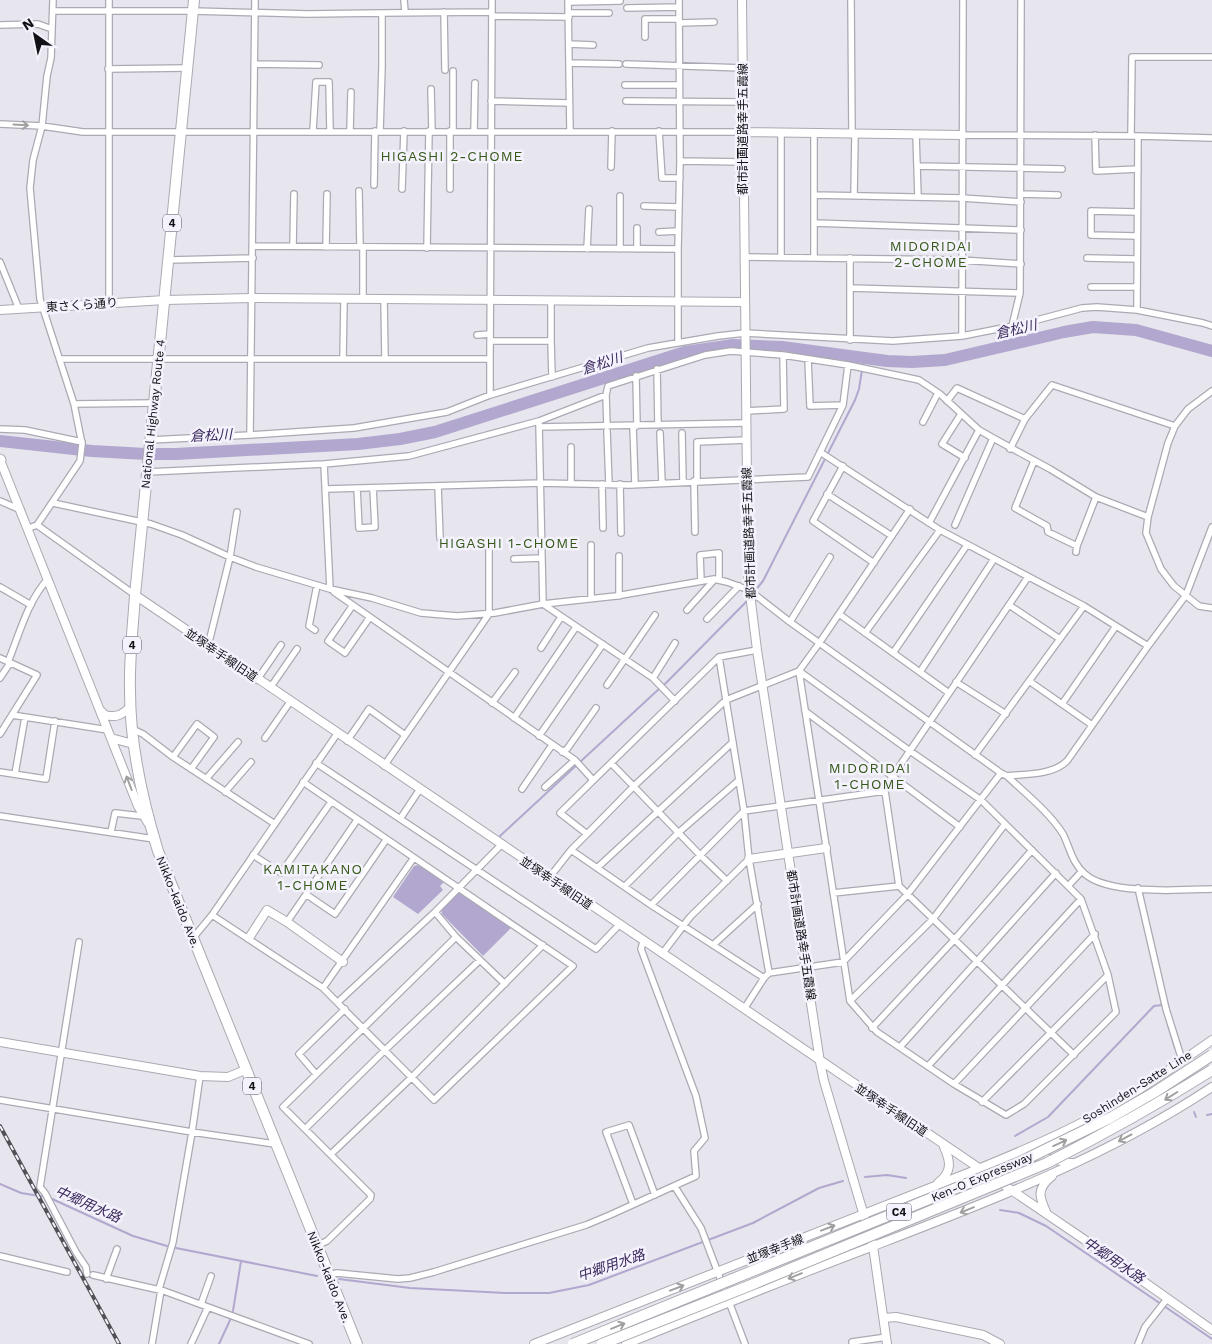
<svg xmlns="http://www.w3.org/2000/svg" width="1212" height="1344" viewBox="0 0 1212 1344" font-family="'Work Sans','Noto Sans JP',sans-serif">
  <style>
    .water { fill: #b2a7ce }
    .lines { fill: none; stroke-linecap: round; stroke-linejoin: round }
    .stream { stroke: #b2a7ce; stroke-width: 2 }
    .river { stroke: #b2a7ce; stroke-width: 12 }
    .street-casing { stroke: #aba9b2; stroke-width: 8 }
    .secondary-casing { stroke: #aba9b2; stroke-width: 10 }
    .primary-casing { stroke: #aba9b2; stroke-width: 11 }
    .highway-casing { stroke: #aba9b2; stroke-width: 12 }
    .street { stroke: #fff; stroke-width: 5.5 }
    .secondary { stroke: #fff; stroke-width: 8 }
    .primary { stroke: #fff; stroke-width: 9 }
    .highway { stroke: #fff; stroke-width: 10 }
    .rail-casing { stroke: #515056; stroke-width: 4 }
    .rail { stroke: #f4f2fc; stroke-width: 2; stroke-dasharray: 5.5; stroke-linecap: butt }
    .highway-bridge-casing { stroke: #aba9b2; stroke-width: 12; stroke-linecap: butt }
    .highway-bridge { stroke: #fff; stroke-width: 10 }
    .oneway { stroke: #a0a0a1 }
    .labels { text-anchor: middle; stroke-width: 5; stroke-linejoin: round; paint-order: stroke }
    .shield { fill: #f4f2fc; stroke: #56545a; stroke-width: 1 }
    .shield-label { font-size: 11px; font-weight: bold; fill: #121115 }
    .street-label { font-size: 12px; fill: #121115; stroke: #f4f2fc }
    .neighbourhood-label { font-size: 14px; letter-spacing: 1px; fill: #365819; stroke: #f4f2fc }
    .water-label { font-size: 14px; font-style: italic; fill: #3c2a5d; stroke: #f4f2fc }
  </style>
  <rect width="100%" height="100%" fill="#e7e5ee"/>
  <path class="water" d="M418,865L444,882L440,886L443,890L418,914L393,897L414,866Z
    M457,894H462L511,928L483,956L442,914L441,908Z"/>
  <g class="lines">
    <path class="stream" d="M863,366L864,358
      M754,592L763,581L855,400L859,389L862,370
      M664,685L748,600
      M500,836L660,688
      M1168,1025L1175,1048
      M1194,1112L1196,1117
      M1207,1115L1212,1114
      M1015,1136L1048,1117L1154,1006L1162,1005
      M865,1177L887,1175L906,1178
      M0,1184L21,1193L46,1197
      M50,1198L133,1236L167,1246
      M1000,1210L1019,1213L1046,1226L1161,1304
      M176,1248L317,1276
      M339,1279L410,1288L505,1293H549L589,1285L753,1223L819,1188L843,1181
      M1164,1306L1212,1339
      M233,1311L241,1261
      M219,1344L231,1318"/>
    <path class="river" d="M0,441L92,451L146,454H176L358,444L400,439L435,432L685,352L733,345L782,347L887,361L912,362L945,360L1064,332L1093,327L1136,330L1212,351"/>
    <g class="street-casing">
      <path id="street" d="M404,0L405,12
        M568,0L570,131
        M851,0L852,134
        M568,2L620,1
        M627,8L679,7
        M53,11H193L308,14L382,13V67L380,131
        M444,12L445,70
        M382,13L492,12
        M568,13H609
        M492,16L569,17
        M679,23L714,22
        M0,25L38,24L52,29
        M645,37V19H679
        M569,44L593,45
        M569,63L619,64
        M254,64L319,65
        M626,64L743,68
        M108,69L187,68
        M453,71V131
        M625,85H679
        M431,89L432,131
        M491,101L569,103
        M626,101L744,102
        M0,124L42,126L83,132H744
        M313,131L316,82H329L330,131
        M350,131L351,92
        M450,131V189
        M474,131L475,83
        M659,131L662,178H680
        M916,135L918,197
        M962,135L1138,136L1212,138
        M1095,135L1096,171L1138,169
        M1131,135L1132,57H1212
        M680,161L743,162
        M917,166L1062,169
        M611,167L612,131
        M374,185L375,131
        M402,189L404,131
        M359,191L360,247
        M1021,194L1058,195
        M814,195L962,198L1021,202
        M854,196L855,134
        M644,206L679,207
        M814,223L1021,230
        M659,232L678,231
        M1137,236L1091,235V211L1137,212
        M253,246L678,249
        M293,246L294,194
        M326,247L327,194
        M427,248L429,131
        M587,249L589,209
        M620,249V196
        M637,249V228
        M744,257L961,260L1021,264
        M781,257V133
        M814,258V134
        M1087,258L1137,259
        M169,260L253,258
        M0,262L19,309
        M1091,287H1137
        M850,288L1020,293
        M363,299V247
        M384,299L385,358
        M109,303V0
        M1137,310L1138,136
        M1012,326L1020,293L1021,0
        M477,335L490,334
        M962,336L963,0
        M850,340V258
        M490,341H551L552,377
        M551,341V301
        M678,342V249L680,161L679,0
        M343,358L344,300
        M61,359H490L492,0
        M490,359V395
        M808,359L810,406L843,405
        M657,369L658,425
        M636,376L637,426
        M1212,391L1188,409L1175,426L1168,443L1148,517L1146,533L1161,569L1174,586L1199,606L1212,608
        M947,401L957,388L1025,419L1052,385L1175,426
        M74,404L153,403
        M746,411L784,409L783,355
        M961,414L942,444L965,458
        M923,422L938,393
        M539,424L543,604
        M607,426L606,395L608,386L705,355L731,351L783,355L848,365L919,380L940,394L979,430L993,438L1050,469L1096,497L1148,517
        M633,426L635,484
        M539,427L746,423
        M0,429L25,430L82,442
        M607,431L609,484
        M660,433L662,483
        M682,433L683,482
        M250,435L354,428L447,412L490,395L648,348L718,336L745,333L893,341L962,336L1018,325L1082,308L1097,307L1137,310L1203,323L1212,326
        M150,440L250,435L255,0
        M571,447V484
        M1010,449L1025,419
        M820,452L940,530L1084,606L1148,646
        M1034,461L1015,508L1047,526L1048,532L1077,546
        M324,464L330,589
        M843,466L813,521L874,563
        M147,472L324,464L409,456L539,421L606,395
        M694,481L695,532
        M697,481V442L746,440
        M602,484L603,528
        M620,484L621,533
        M438,486L440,538
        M357,488L359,528L375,527L373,488
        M326,489L540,483L629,485L808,477L843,405L848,365
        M827,494L892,536
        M0,501L21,510
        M53,503L151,524L182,535L230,557L256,567L330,589L372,598L421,613L457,616L495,613L543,604L616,596L714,579L727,582L749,590L790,622L1001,773L1007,776C1025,793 1050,813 1063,834C1070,848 1072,863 1085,874C1108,895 1181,890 1212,889
        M929,523L979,430
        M37,525L135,595
        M955,525L993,438
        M29,528L37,525L80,461L82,444L74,404L40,299L30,188L33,160L42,126L47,76L51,58L53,0
        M1076,552L1077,546L1096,497
        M619,556V596
        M514,559L542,558
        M1028,577L888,783L885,791L899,886L1074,1055
        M701,581L700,555L719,553V580
        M0,587L31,605
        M334,592L575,760L593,780
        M591,598V545
        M543,604L653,678L675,701
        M353,605L328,641L345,653L370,617
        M1009,605L1060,639
        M687,610L714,580
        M839,614L949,693
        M707,619L739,586
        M790,622L830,557
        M315,630L309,626L317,585
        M865,633L940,530
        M208,646L230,557L237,512
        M541,648L561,617
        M757,650L719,657L560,813L587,834L571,850L651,905L764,978
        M893,653L967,545
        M719,657L744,811L749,859L769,973
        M0,658L37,675L0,734
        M8,662C19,635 28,600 48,579
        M799,671L910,751L981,800L1081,899L1108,975L1116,1012L1024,1104L1006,1115L954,1084L877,1032L850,1001Z
        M920,672L994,559
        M0,678L10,663
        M653,678L675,643
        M257,680L281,645
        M1029,681L1092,725
        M956,682L1006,714
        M607,685L655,615
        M270,688L297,649
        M492,703L515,672
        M1062,704L1116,626
        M805,711L960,827
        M12,715L108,730
        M514,718L576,627
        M132,729L143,734L173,757L275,824
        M539,736L603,644
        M265,738L290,702
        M347,741L369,709L405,735
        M562,752L567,749L596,708
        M975,755L1084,606
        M173,757L197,724L214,737L191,769
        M316,763L596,949L619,925
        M611,763L701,856L727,881
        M384,766L489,614V549
        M0,772L46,779L55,721
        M15,774L25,717
        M1007,776C1026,774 1053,775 1067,761L1148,646L1186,595L1212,527
        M206,779L238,742
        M545,787L575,760
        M522,789L552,745
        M225,792L251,762
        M0,816L154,839
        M400,819L420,789
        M111,832L115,813L142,816
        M587,834L634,786L726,700L799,671L820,642L910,509
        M253,855L281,873L331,802
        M597,868L733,742
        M549,878L571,850
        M1069,885L1082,871
        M625,886L678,833L739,780
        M1138,888L1166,1009L1182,1060
        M833,893L899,886
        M307,895L335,914L386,840
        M651,905L744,811L885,791
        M435,912L456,937L505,984
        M212,915L323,988L434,1100L573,966L303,782
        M287,922L357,820
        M193,938L212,915L337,734
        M79,942L40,1187L45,1193L76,1252L86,1267L87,1274
        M713,945L758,904
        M662,954L690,917L749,859
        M323,988L413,859
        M850,1001L933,919L1005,824
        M338,1002L435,912L501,845
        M744,1009L764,978L769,973L843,962L907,895L1001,773
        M872,1028L954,940L1032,850
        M900,1047L1056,873
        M928,1066L1081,899
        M316,1074L299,1054L345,1009
        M200,1076L192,1132L275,1144
        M954,1084L1095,934
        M0,1100L192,1132L173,1242L159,1289
        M982,1102L1108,975
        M305,1129L384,1051L480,960
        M331,1154L411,1078L543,945
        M675,1187L701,1228L745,1344
        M633,1204L606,1132L629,1125L655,1195
        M316,1246L327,1241L370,1199L371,1195L283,1107L456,937
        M0,1256L67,1272
        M93,1275L164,1291L309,1344
        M328,1275L337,1273L398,1279L410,1278L434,1272L586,1225L610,1215L696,1176L694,1151L705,1138L696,1096L641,949L643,942
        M106,1279L117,1249
        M201,1304L211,1276
        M852,1342L887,1337
        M152,1344L161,1290
        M191,1344L208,1307
        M1138,1344L1145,1327L1167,1299"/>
    </g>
    <g class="secondary-casing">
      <path id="secondary" d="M742,0L748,578L757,650L820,1062L824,1081L873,1246L887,1344
        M744,132L962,135
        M0,310L165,300L252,298L745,302
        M0,460L138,806L148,823
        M135,595L1082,1238L1212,1330
        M101,711L105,715C116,718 122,715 130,707
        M111,738L133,744
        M749,859L826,848
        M249,938L267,910L287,922L343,962
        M0,1042L200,1076L228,1077L245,1070
        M989,1173C1012,1180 1021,1163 1042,1159C1052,1157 1063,1163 1073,1163
        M938,1183C952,1172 951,1162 944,1147
        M1047,1214C1039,1197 1036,1189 1052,1176
        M820,1248C834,1244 853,1231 866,1239
        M884,1318L896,1317L983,1335L1000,1344
        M534,1344L968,1173C1015,1154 1063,1134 1107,1109C1143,1088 1178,1064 1212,1040
        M626,1344C707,1311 789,1278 871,1247C988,1202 1107,1157 1212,1087"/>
    </g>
    <g class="primary-casing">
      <path id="primary" d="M0,459L1,460"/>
    </g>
    <g class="highway-casing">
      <path id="highway" d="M194,0L135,595C133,627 129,659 130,691C130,745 142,799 158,851L357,1344"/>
    </g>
    <use href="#street" class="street"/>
    <use href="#secondary" class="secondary"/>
    <use href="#primary" class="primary"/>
    <use href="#highway" class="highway"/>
    <g class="rail-casing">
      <path id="rail" d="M0,1126L119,1344"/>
    </g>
    <use href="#rail" class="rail"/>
    <g class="highway-bridge-casing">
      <path id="highway-bridge" d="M573,1344L1020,1162L1110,1118L1155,1092L1212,1055
        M602,1344L751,1285L1047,1163C1104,1134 1158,1104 1212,1070"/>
    </g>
    <use href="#highway-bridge" class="highway-bridge"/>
  </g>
  <defs><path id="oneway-shaft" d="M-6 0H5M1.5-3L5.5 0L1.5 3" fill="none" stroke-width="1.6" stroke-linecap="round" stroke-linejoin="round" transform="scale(1.25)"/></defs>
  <g class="oneway">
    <use href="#oneway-shaft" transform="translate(21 125) rotate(3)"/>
    <use href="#oneway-shaft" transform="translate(129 783) rotate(-111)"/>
    <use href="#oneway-shaft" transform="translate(1171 1096) rotate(148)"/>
    <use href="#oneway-shaft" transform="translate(1125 1138) rotate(152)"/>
    <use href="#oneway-shaft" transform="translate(1060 1143) rotate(-25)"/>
    <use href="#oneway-shaft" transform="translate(967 1210) rotate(158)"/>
    <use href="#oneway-shaft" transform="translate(828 1228) rotate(-21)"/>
    <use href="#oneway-shaft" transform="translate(795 1276) rotate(158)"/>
    <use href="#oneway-shaft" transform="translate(677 1288) rotate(-21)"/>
    <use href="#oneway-shaft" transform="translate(618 1326) rotate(-22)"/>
  </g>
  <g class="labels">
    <g class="shield">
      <rect x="163" y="214.5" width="18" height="17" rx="4"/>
      <rect x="123" y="636.5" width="18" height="17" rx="4"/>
      <rect x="243" y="1077.5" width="18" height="17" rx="4"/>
      <rect x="886.5" y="1203.5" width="25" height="17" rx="4"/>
    </g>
    <g class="shield-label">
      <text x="172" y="227">4</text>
      <text x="132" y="649">4</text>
      <text x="252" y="1090">4</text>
      <text x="899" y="1216">C4</text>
    </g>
    <g class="street-label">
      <text transform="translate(743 129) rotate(-90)" y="4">都市計画道路幸手五霞線</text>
      <text transform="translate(82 305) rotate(-4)" y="4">東さくら通り</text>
      <text transform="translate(153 414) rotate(-84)" y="4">National Highway Route 4</text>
      <text transform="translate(749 533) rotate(-92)" y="4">都市計画道路幸手五霞線</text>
      <text transform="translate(221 655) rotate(34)" y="4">並塚幸手線旧道</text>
      <text transform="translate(556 883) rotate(34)" y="4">並塚幸手線旧道</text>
      <text transform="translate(178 902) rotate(68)" y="4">Nikko-kaido Ave.</text>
      <text transform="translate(801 935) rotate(81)" y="4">都市計画道路幸手五霞線</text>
      <text transform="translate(1137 1087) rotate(-32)" y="4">Soshinden-Satte Line</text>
      <text transform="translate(891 1110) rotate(34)" y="4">並塚幸手線旧道</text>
      <text transform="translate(982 1177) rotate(-23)" y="4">Ken-O Expressway</text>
      <text transform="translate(775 1249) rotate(-21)" y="4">並塚幸手線</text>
      <text transform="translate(329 1277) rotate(68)" y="4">Nikko-kaido Ave.</text>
    </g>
    <g class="neighbourhood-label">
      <text x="452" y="161">HIGASHI 2-CHOME</text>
      <text x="931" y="251">MIDORIDAI<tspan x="931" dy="16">2-CHOME</tspan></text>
      <text x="509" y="548">HIGASHI 1-CHOME</text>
      <text x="870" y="773">MIDORIDAI<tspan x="870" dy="16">1-CHOME</tspan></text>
      <text x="313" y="874">KAMITAKANO<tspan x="313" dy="16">1-CHOME</tspan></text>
    </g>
    <g class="water-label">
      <text transform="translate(1016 329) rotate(-13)" y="5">倉松川</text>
      <text transform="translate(602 363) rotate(-18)" y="5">倉松川</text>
      <text transform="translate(211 435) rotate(-3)" y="5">倉松川</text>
      <text transform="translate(88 1204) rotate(24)" y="5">中郷用水路</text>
      <text transform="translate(1114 1260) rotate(34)" y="5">中郷用水路</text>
      <text transform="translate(611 1265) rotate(-19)" y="5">中郷用水路</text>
    </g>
  </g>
  <g transform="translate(35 35) rotate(327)" stroke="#f4f2fc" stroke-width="4" paint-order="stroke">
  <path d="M0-4L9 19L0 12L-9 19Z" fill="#121115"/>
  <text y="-8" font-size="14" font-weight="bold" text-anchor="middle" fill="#121115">N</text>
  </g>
</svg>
